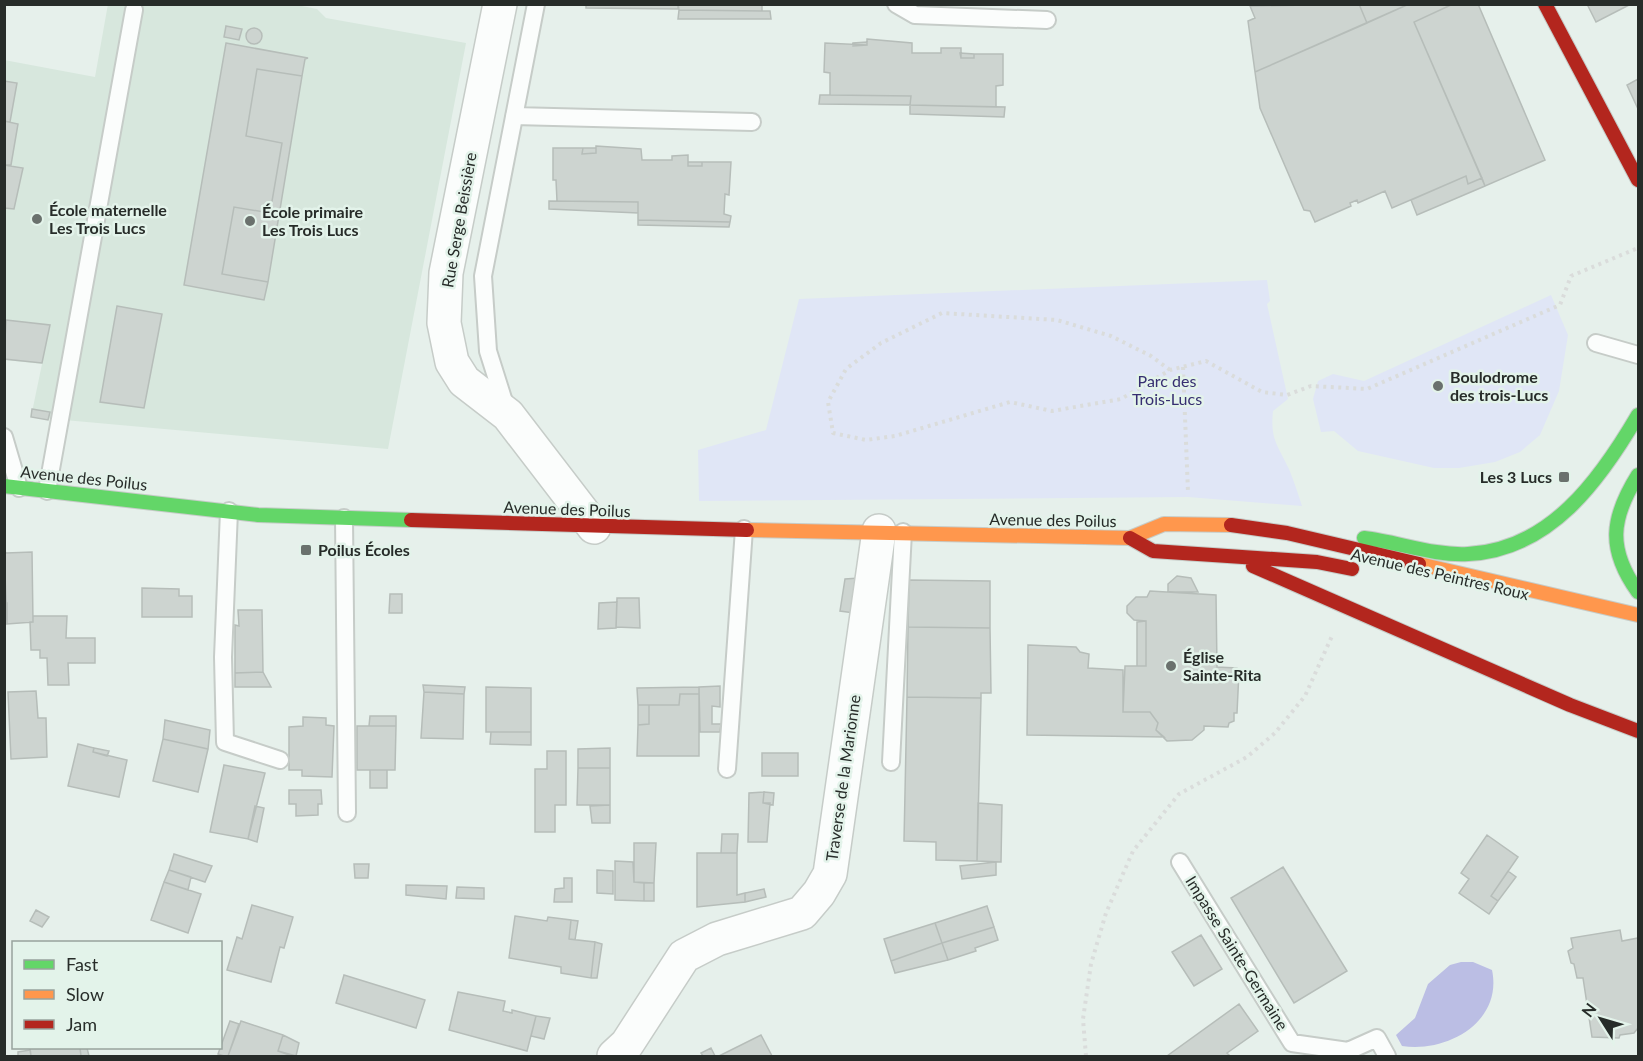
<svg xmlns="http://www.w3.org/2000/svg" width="1643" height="1061" viewBox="0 0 1643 1061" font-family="Lato,sans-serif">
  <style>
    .built { fill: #d7e7dd }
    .green { fill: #e0e6f6 }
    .water { fill: #bbbee4 }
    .building { fill: #cdd4d0; stroke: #b6bdb9; stroke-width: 1.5 }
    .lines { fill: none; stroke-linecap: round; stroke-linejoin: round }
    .lane-casing { stroke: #c6ccc8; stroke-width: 20 }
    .street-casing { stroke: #c6ccc8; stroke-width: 36 }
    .fast-casing { stroke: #c6ccc8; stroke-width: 16 }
    .slow-casing { stroke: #c6ccc8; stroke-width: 16 }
    .jam-casing { stroke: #c6ccc8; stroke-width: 16 }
    .path { stroke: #dadcdb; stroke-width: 4; stroke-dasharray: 3 4.5; stroke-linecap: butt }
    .lane { stroke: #fbfdfc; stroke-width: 16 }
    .street { stroke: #fbfdfc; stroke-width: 33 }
    .fast { stroke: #63d668; stroke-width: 14 }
    .slow { stroke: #ff974d; stroke-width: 14 }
    .jam { stroke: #b3261e; stroke-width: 14 }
    .poi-dot { fill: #6a716d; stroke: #e3f3ea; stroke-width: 2 }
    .labels { text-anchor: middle; stroke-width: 5; stroke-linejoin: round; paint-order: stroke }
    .poi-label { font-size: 16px; font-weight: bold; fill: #272c29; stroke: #e3f3ea; text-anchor: start }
    .street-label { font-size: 16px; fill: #272c29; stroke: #e3f3ea }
    .park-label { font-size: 16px; fill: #362e71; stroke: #e3f3ea }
  </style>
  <rect width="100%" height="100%" fill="#e6f0eb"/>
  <path class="built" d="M108,4L297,5L317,9L326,18L466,43L388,449L31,417L42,364L5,360L4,60L95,77Z"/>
  <path class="green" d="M1267,280L1270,301L1267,304L1288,399L1273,411C1270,440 1278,445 1289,469C1294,481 1298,494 1302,506L1188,497L699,501L698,450L766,430L799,299Z
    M1551,295L1568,335L1559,391L1540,435L1520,452L1495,462L1459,468H1434L1358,451L1334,431L1321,432L1313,399L1318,381L1333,374L1364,381Z"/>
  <path class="water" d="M1461,962H1473L1492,970C1503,1022 1447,1053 1402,1046L1396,1035L1415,1018L1428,984L1450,965Z"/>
  <path class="building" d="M586,4H678V9L586,8Z
    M678,4H762V11L679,10Z
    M1359,4H1409L1367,23Z
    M1359,4L1367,23L1255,72L1248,21L1255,18L1250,6Z
    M1409,4H1453L1414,22L1482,178L1468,184L1466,176L1392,208L1385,191L1358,203L1357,200L1350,203L1351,206L1315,222L1310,211L1304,210L1260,108L1255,72Z
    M1453,4H1478L1545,160L1485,186L1414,22Z
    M1587,4H1631L1596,22Z
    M679,10L770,11L771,19H678Z
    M226,26L242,29L239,40L224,37Z
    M246 36a8 8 0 1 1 16 0a8 8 0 1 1-16 0Z
    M867,39L912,43V53H941V48H961V58H974V54H1003V85L996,86V107L910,105L911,96L830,95V73L824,72L825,43L867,45Z
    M867,42V45L853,46V43Z
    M226,43L308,58L305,59L302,76L257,69L246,136L282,143L270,213L234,207L222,274L268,282L264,300L184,285Z
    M960,53L974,54V58H961Z
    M257,69L302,76L268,282L222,274L234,207L270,213L282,143L246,136Z
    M1638,79V109L1627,85Z
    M4,81L17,83L10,122L4,121Z
    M820,95H830L911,96L910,105L819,104Z
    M910,105L1005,107L1004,117L910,114Z
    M4,121L18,124L11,165H4Z
    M596,146L641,149L642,160H672V156L688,155V166H702V162H731L729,195L725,194L724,214L731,216L730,222L638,220V202L557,201L556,180H553V148H583L582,154L596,153Z
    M583,148H596V153L582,154Z
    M688,162H702V166H688Z
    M4,165L23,168L14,209L4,208Z
    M1466,176L1468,184L1482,178L1485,186L1417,215L1411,200Z
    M549,201L638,202V213L549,209Z
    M638,220L730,222L729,227L638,225Z
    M117,306L162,314L144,408L100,402Z
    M6,320L50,325L42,363L4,359Z
    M32,409L50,412L48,420L31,417Z
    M4,550L6,553L32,552L33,622L7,624Z
    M1177,576L1191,578L1198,592H1168V584Z
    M859,578L854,613L840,611L845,579Z
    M909,580L990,581V628L908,627Z
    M142,588L179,589V596H192V617H142Z
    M1150,591L1216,595L1217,667L1237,668L1239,671L1237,713H1234V721L1229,723L1228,727L1204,726V730L1192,740L1167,741L1156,730L1158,723L1150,712H1123L1125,666H1146V621L1134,620L1127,613V606L1136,597H1147Z
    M390,594H402V613H389Z
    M617,598H639L640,628L616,627Z
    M617,602L616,628L598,629L599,603Z
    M4,603H7V624H4Z
    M238,610H262L263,672L235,673V625L239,626Z
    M33,616H67L66,638H95V663H68L69,685H48L47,658H40V650H31L30,622H33Z
    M1146,621V666H1137V622Z
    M908,627L990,628L991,693H981V698L907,697Z
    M1028,645L1076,647L1080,652L1089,654L1088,668L1123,670V712H1150L1158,723L1156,730L1164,737L1027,735Z
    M263,672L271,687H235V673Z
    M423,685L465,687L464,694L424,692Z
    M720,686V707L712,706V724H721L720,732H700L699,687Z
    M486,687L531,688V732H486Z
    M699,687V694H680L679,705H638L637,688Z
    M36,691L38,718H46L47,757L11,759L8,692Z
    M424,692L464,694L463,739L421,738Z
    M680,694H699V756H637L638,725L649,724V705H679Z
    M907,697L981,698L977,861L936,860V842L904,841Z
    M638,705H649V724L638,725Z
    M370,716H396V726H369Z
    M303,717L326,718V725L334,726L332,777L302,776V770H289V727L303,726Z
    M165,720L210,730L208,749L163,739Z
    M357,726H396L395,770H357Z
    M491,732H531V745L490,744Z
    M163,739L208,749L198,792L153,781Z
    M78,744L94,748L93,752L127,760L119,797L68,786Z
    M94,748L109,751L107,756L93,752Z
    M610,748V768H578V749Z
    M547,751H566V805H555V832H535V769H547Z
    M762,753H798V776H762Z
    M224,765L265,773L248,839L210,832Z
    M578,768H610V805H577Z
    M370,770H387V788H370Z
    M289,790H321L322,804H318V815L296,816V804H289Z
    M764,792L774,793L773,805L763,803Z
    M764,792L763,803H770L767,842H748L749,793Z
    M978,803L1002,805L1001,862L977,861Z
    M610,805V823H592L590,806Z
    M255,806L264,808L257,842L248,839Z
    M722,834H738L737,853H721Z
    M1487,835L1518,857L1491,896L1498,901L1489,914L1459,893L1469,879L1461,873Z
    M634,843H656L654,883L634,882Z
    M697,853H737V895L745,893V902L697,907Z
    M174,854L212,866L205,882L169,870Z
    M615,861L633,862L634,882L644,883V901L615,900Z
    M996,862V875L962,879L960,866Z
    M354,864H369L368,878H355Z
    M1283,867L1347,971L1294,1003L1231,898Z
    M169,870L191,877L188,890L164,882Z
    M597,870L613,871V894L597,893Z
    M1508,871L1516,877L1498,901L1491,896Z
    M564,878H572V902H554L555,889L564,888Z
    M164,882L201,894L188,933L151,920Z
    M644,883H654V901H644Z
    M406,885L447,886L446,899L406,895Z
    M457,887L484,888V899L456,898Z
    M764,889L766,897L745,902V893Z
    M252,905L293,917L284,948L280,947L271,982L227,970L237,937L242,939Z
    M987,906L994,927L942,943L935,923Z
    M36,910L49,917L42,927L30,921Z
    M515,916L547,921L548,917L571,920L569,939L595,942L591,978L561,973V967L509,958Z
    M571,920L578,921L575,940L569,939Z
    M935,923L942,943L891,961L884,939Z
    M994,927L998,940L975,948L976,951L948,960L942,943Z
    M1620,930L1622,941L1638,938V1028L1634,1033L1620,1035L1619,1038L1592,1037L1583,978H1577L1574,964L1571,963L1568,951L1573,948L1571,938Z
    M1201,935L1222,969L1194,986L1172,952Z
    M595,942L602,944L597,978H591Z
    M942,943L948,960L895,973L891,961Z
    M344,975L425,1000L416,1028L336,1003Z
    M458,992L505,1001L503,1011L512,1013V1010L536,1016L527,1051L449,1030Z
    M1239,1004L1258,1031L1227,1053L1230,1056H1167Z
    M536,1016L550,1018L544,1039L531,1036Z
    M230,1021L239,1024L228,1056H224L218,1054Z
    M241,1021L283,1035L278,1051L292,1056H228Z
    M283,1035L299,1043L296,1056L278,1051Z
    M761,1035L772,1056H719Z
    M30,1048H80L81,1056H31Z
    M80,1048H87L89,1056H81Z
    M711,1048L715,1056H703L701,1053Z
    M30,1050L31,1056H18V1052Z"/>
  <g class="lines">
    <g class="lane-casing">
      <path id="lane" d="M896,4L915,15L1047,20
        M514,116L752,122
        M1596,343L1638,355
        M506,408L488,351L483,276L536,4
        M4,437L19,488
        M47,491L134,10
        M229,511L223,657L225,742L280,760
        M344,518L347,813
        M891,762L903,532
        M727,769L744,529
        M1180,862L1292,1043L1348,1051L1377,1038L1387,1056"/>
    </g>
    <g class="street-casing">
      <path id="street" d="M500,4L446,273L444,323L452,362L464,381L508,415L594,527
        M614,1056L627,1044L684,956L717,939L802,913L819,893L830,874L879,531"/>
    </g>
    <g class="fast-casing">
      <path id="fast" d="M1638,475C1611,518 1607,549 1638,592
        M4,486L258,515L411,520
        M1364,538C1398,542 1434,556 1468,554C1550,550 1600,480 1638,415"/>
    </g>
    <g class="slow-casing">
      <path id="slow" d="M747,530L1130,538L1164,524L1231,525
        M1419,564L1638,615"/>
    </g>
    <g class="jam-casing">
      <path id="jam" d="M1545,4L1638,180
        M411,520L747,530
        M1231,525L1287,533L1419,564
        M1130,538L1153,551L1317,562L1352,569
        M1253,566L1570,705L1638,731"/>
    </g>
    <path class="path" d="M1183,367L1188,492
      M1170,370L1151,356L1111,336L1057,320L942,313L881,343L846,369L828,402L833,433L866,440L895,436L1010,402L1052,411L1121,399L1170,370L1206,361L1262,392L1287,395L1311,386L1367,389L1560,305L1571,276L1638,248
      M1086,1056L1083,1019L1091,964L1106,913L1133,851L1179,794L1247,757L1275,733L1305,696L1332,636"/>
    <use href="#lane" class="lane"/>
    <use href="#street" class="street"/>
    <use href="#fast" class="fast"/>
    <use href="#slow" class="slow"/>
    <use href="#jam" class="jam"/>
  </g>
  <g class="poi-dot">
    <circle cx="37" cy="219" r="6"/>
    <circle cx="250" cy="221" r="6"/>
    <circle cx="1438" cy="386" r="6"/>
    <rect x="1558" y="471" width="12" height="12" rx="3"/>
    <rect x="300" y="544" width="12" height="12" rx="3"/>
    <circle cx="1171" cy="666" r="6"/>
  </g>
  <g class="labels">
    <g class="poi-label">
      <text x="49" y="216">École maternelle<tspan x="49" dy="18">Les Trois Lucs</tspan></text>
      <text x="262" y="218">École primaire<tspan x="262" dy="18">Les Trois Lucs</tspan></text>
      <text x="1450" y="383">Boulodrome<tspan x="1450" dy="18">des trois-Lucs</tspan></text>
      <text x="1552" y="483" text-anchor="end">Les 3 Lucs</text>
      <text x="318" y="556">Poilus Écoles</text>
      <text x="1183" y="663">Église<tspan x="1183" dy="18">Sainte-Rita</tspan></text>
    </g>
    <g class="street-label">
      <text transform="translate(459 220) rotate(-80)" y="6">Rue Serge Beissière</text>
      <text transform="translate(84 478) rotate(6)" y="6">Avenue des Poilus</text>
      <text transform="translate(567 509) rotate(2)" y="6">Avenue des Poilus</text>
      <text transform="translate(1053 520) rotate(1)" y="6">Avenue des Poilus</text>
      <text transform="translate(1440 574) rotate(13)" y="6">Avenue des Peintres Roux</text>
      <text transform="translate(843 778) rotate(-82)" y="6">Traverse de la Marionne</text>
      <text transform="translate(1237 953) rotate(58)" y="6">Impasse Sainte-Germaine</text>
    </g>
    <g class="park-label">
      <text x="1167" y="387">Parc des<tspan x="1167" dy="18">Trois-Lucs</tspan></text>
    </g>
  </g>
  <rect width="1643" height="1061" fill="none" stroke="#272c29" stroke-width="12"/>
  <rect x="12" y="941" width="210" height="108" fill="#e3f3ea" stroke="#98a39d" stroke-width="1.5"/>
  <rect x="24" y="960" width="30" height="9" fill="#63d668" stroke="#98a39d" stroke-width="1.5"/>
  <text x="66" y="971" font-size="18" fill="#272c29">Fast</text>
  <rect x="24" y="990" width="30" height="9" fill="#ff974d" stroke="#98a39d" stroke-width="1.5"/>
  <text x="66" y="1001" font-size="18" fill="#272c29">Slow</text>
  <rect x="24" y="1020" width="30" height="9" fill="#b3261e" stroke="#98a39d" stroke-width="1.5"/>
  <text x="66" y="1031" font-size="18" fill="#272c29">Jam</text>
  <g transform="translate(1601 1019) rotate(307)" stroke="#e3f3ea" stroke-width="4.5" paint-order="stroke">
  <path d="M0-4.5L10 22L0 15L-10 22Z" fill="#272c29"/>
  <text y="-9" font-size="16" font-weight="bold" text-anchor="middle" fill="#272c29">N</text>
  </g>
</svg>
